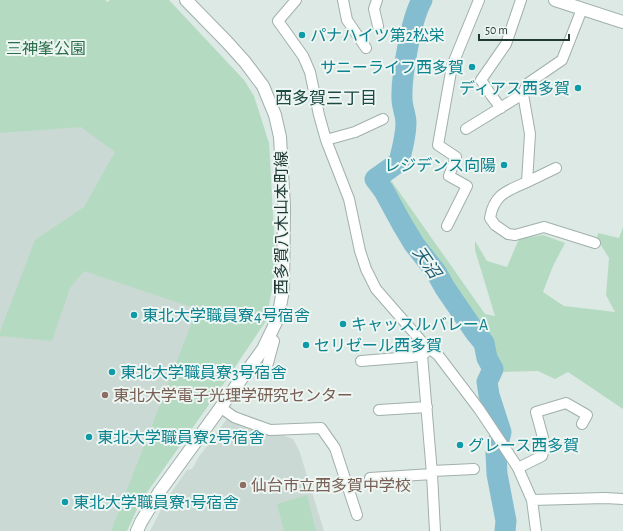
<svg xmlns="http://www.w3.org/2000/svg" width="623" height="531" viewBox="0 0 623 531" font-family="'Alegreya Sans','Noto Sans JP',sans-serif">
  <style>
    .built { fill: #cbd9d4 }
    .green { fill: #b5dac2 }
    .lines { fill: none; stroke-linecap: round; stroke-linejoin: round }
    .river { stroke: #84bdcf; stroke-width: 21 }
    .minor-casing { stroke: #a0b0ac; stroke-width: 12 }
    .tertiary-casing { stroke: #a0b0ac; stroke-width: 14 }
    .minor { stroke: #fff; stroke-width: 10 }
    .tertiary { stroke: #fff; stroke-width: 12 }
    .culture-dot { fill: #0f9aa8; stroke: #edf6f2; stroke-width: 1.5 }
    .education-dot { fill: #8d6e63; stroke: #edf6f2; stroke-width: 1.5 }
    .labels { text-anchor: middle; stroke-width: 4; stroke-linejoin: round; paint-order: stroke }
    .culture-label { font-size: 16px; fill: #0d838f; stroke: #edf6f2; text-anchor: start }
    .park-label { font-size: 16px; fill: #2a6e4a; stroke: #edf6f2 }
    .street-label { font-size: 16px; fill: #1f3833; stroke: #edf6f2 }
    .education-label { font-size: 16px; fill: #785e54; stroke: #edf6f2; text-anchor: start }
    .neighbourhood-label { font-size: 17px; fill: #1c4942; stroke: #edf6f2 }
    .water-label { font-size: 17px; font-style: italic; fill: #1b5c72; stroke: #edf6f2 }
  </style>
  <rect width="100%" height="100%" fill="#dde9e5"/>
  <path class="built" d="M85,111L270,212L131,514L126,531H0V112Z
    M229,416L293,439L299,450L324,531H150L166,500L187,470L192,469L194,466L198,458Z"/>
  <path class="green" d="M0,0H105L108,2L110,0H169L244,80L254,96L269,143L276,268L266,321L227,379L141,501L127,531H111L197,309L84,271L70,288L52,341L0,336V332L35,240L84,207L115,152L81,127L0,133Z
    M388,176L485,314L495,316L475,250V241L487,261L507,267L519,239L543,235L565,243L553,266L543,292L564,306L615,312L606,295L609,258L597,239L598,233L619,238L623,227V409L568,372L555,379L538,371L503,372L380,181Z
    M307,495L316,531H284L277,504Z"/>
  <g class="lines">
    <path class="river" d="M422,0C411,19 401,77 402,99C402,107 406,115 406,123C406,136 402,150 399,162L375,179L384,191L402,224L414,244L436,272L445,288L475,332L484,343L487,358L493,369L487,382L489,395L501,432L496,453L497,474L506,521L505,531"/>
    <g class="minor-casing">
      <path id="minor" d="M296,0L278,21L303,56L310,72L319,115L326,140L349,199L360,251L366,269L376,289L423,343L438,355L479,409L503,445L518,468L532,500L536,531
        M343,0L347,20L366,48
        M377,0L374,9L378,26
        M582,9L562,60L527,84L523,94L530,134L527,182C507,191 494,194 490,218L495,225L508,234L515,235L544,227L595,243
        M501,108L491,95L481,80L506,44L521,0
        M466,129L523,94
        M326,140L355,132L383,119
        M527,182L556,168
        M447,226L467,186L449,176L456,157L438,145L452,66L479,0
        M430,349L422,355L432,474L435,531
        M361,361L411,357L422,355
        M265,374L274,341L269,337
        M220,407L234,417L270,430L321,428L335,448L357,515
        M379,410L427,407
        M518,468L542,456L545,445L536,412L566,403L587,415L582,424
        M432,471L474,469
        M370,478L432,474
        M532,500L605,498L623,499"/>
    </g>
    <g class="tertiary-casing">
      <path id="tertiary" d="M555,0L623,22
        M137,531L141,522L160,491L263,349L278,318L283,290L284,207L280,137L275,115L263,86L245,62L227,42L186,0"/>
    </g>
    <use href="#minor" class="minor"/>
    <use href="#tertiary" class="tertiary"/>
  </g>
  <g class="culture-dot">
    <circle cx="302" cy="35" r="4"/>
    <circle cx="472" cy="67" r="4"/>
    <circle cx="578" cy="88" r="4"/>
    <circle cx="504" cy="165" r="4"/>
    <circle cx="134" cy="315" r="4"/>
    <circle cx="343" cy="324" r="4"/>
    <circle cx="306" cy="345" r="4"/>
    <circle cx="112" cy="372" r="4"/>
    <circle cx="89" cy="437" r="4"/>
    <circle cx="460" cy="445" r="4"/>
    <circle cx="65" cy="502" r="4"/>
  </g>
  <g class="education-dot">
    <circle cx="105" cy="395" r="4"/>
    <circle cx="243" cy="485" r="4"/>
  </g>
  <g class="labels">
    <g class="culture-label">
      <text x="310" y="41">パナハイツ第2松栄</text>
      <text x="464" y="73" text-anchor="end">サニーライフ西多賀</text>
      <text x="570" y="94" text-anchor="end">ディアス西多賀</text>
      <text x="496" y="171" text-anchor="end">レジデンス向陽</text>
      <text x="142" y="321">東北大学職員寮4号宿舎</text>
      <text x="351" y="330">キャッスルバレーA</text>
      <text x="314" y="351">セリゼール西多賀</text>
      <text x="120" y="378">東北大学職員寮3号宿舎</text>
      <text x="97" y="443">東北大学職員寮2号宿舎</text>
      <text x="468" y="451">グレース西多賀</text>
      <text x="73" y="508">東北大学職員寮1号宿舎</text>
    </g>
    <g class="park-label">
      <text x="46" y="54">三神峯公園</text>
    </g>
    <g class="street-label">
      <text transform="translate(281 223) rotate(-90)" y="6">西多賀八木山本町線</text>
    </g>
    <g class="education-label">
      <text x="113" y="401">東北大学電子光理学研究センター</text>
      <text x="251" y="491">仙台市立西多賀中学校</text>
    </g>
    <g class="neighbourhood-label">
      <text x="326" y="104">西多賀三丁目</text>
    </g>
    <g class="water-label">
      <text transform="translate(427 262) rotate(55)" y="6">天沼</text>
    </g>
  </g>
  <path d="M479 34v6h90v-6" fill="none" stroke="#1f3833" stroke-width="2"/>
  <text x="485" y="34" font-size="12" fill="#1f3833" stroke="#edf6f2" stroke-width="3" paint-order="stroke">50 m</text>
</svg>
